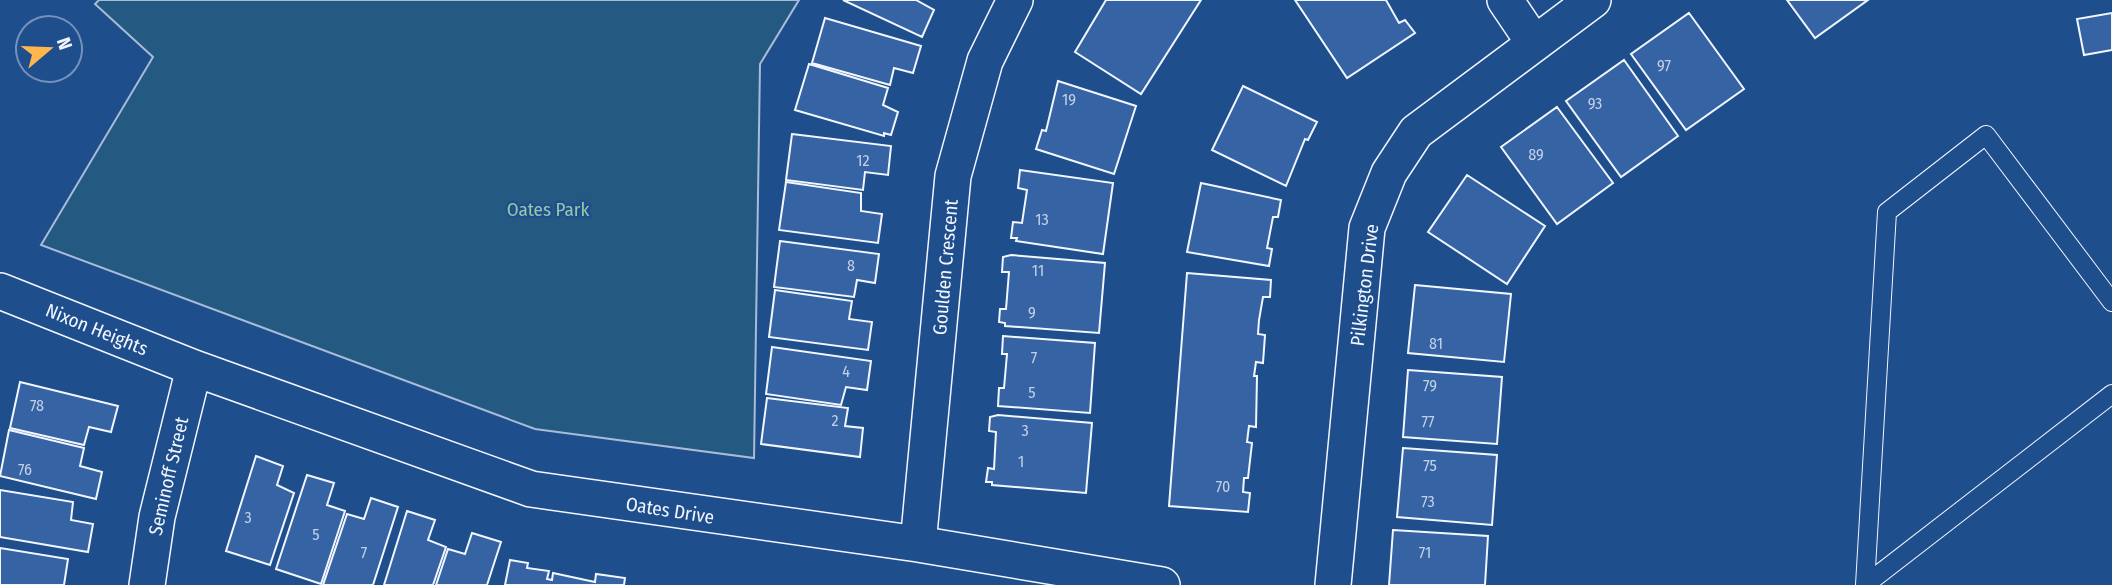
<svg xmlns="http://www.w3.org/2000/svg" width="2112" height="585" viewBox="0 0 2112 585" font-family="'Fira Sans Condensed',sans-serif">
  <style>
    .park { fill: #245a82; stroke: #a8bbd7; stroke-width: 2 }
    .building { fill: #3563a3; stroke: #f2f6ff; stroke-width: 2 }
    .lines { fill: none; stroke-linecap: round; stroke-linejoin: round }
    .lane-casing { stroke: #f2f6ff; stroke-width: 20 }
    .street-casing { stroke: #f2f6ff; stroke-width: 38 }
    .lane { stroke: #1f4e8c; stroke-width: 18 }
    .street { stroke: #1f4e8c; stroke-width: 35 }
    .labels { text-anchor: middle; stroke-width: 5; stroke-linejoin: round; paint-order: stroke }
    .number-label { font-size: 16px; fill: #c3d1e8 }
    .park-label { font-size: 19px; fill: #97c8a6; stroke: #1f4e8c }
    .street-label { font-size: 19px; fill: #f2f6ff; stroke: #1f4e8c }
  </style>
  <rect width="100%" height="100%" fill="#1f4e8c"/>
  <path class="park" d="M99,0H799L760,64L754,458L535,429L41,245L153,57L95,4Z"/>
  <path class="building" d="M843,0H916L934,10L922,37Z
    M1106,0H1201L1141,94L1075,52Z
    M1295,0H1386L1399,23L1405,20L1415,33L1347,78Z
    M1787,0H1868L1815,38Z
    M1689,13L1744,89L1686,130L1631,54Z
    M2112,13V50L2084,55L2077,19Z
    M825,18L921,46L913,73L894,68L890,85L812,63Z
    M1624,60L1678,136L1621,177L1566,101Z
    M809,64L888,88L883,105L898,112L891,135L884,133V136L795,110Z
    M1058,81L1136,106L1114,174L1036,149L1042,130L1046,131Z
    M1243,86L1317,122L1308,140L1305,139L1286,186L1212,150Z
    M1557,107L1613,183L1557,224L1501,147Z
    M792,134L891,146L888,175L865,172L863,190L786,180Z
    M1020,170L1113,183L1103,254L1016,241L1017,238H1011L1013,222L1022,223L1027,190L1018,188Z
    M1467,175L1545,226L1507,284L1428,232Z
    M786,182L861,193V211L882,214L878,243L779,230Z
    M1201,183L1281,200L1278,217H1273L1267,248L1272,249L1269,266L1187,252Z
    M780,241L879,254L875,283L857,280L854,297L774,287Z
    M1011,255L1105,263L1099,333L1005,326V323L999,322L1000,309H1006L1009,272H1002L1003,257Z
    M1187,273L1271,280L1270,297H1263L1259,320L1258,334L1265,335L1263,363L1256,362L1254,376H1257L1256,427L1249,426L1247,442L1252,443L1248,478H1244L1243,492L1250,493L1248,512L1169,506Z
    M1415,285L1511,294L1504,362L1408,353Z
    M775,290L852,301L849,319L872,322L868,350L769,337Z
    M1003,336L1095,343L1090,413L998,406L999,388H1004L1007,354H1002Z
    M772,347L871,361L867,390L846,387L841,405L766,394Z
    M1408,370L1502,377L1497,444L1403,437Z
    M20,382L118,406L111,432L89,427L84,445L10,428Z
    M767,398L848,408L845,426L863,428L860,457L761,444Z
    M998,415L1092,423L1086,493L992,485V482H986L988,468L994,469L996,432L989,431L990,417Z
    M9,430L84,448L80,466L102,472L96,499L0,476Z
    M1403,448L1497,455L1492,525L1397,517Z
    M256,456L283,466L277,485L294,493L270,565L226,551Z
    M307,475L334,483L327,505L345,511L321,584L276,569Z
    M0,490L73,502L71,520L93,524L88,552L0,537Z
    M371,498L398,507L373,585H323L347,514L364,519Z
    M407,511L435,520L428,540L446,547L433,585H384Z
    M1393,530L1488,536L1485,585H1389Z
    M472,533L501,542L487,585H436L448,549L465,554Z
    M0,548L68,559L64,585H0Z
    M510,560L528,563L527,568L549,571L547,579L552,580L553,573L595,582L596,574L625,578L624,585H505Z"/>
  <g class="lines">
    <g class="lane-casing">
      <path id="lane" d="M1865,585L1887,212L1986,135L2112,302
        M1865,585L2112,394"/>
    </g>
    <g class="street-casing">
      <path id="street" d="M1505,0L1534,43
        M0,291L194,368L531,489L918,544L1162,585
        M918,544L953,176L985,61L1015,0
        M147,585L157,517L194,368
        M1333,585L1367,228L1389,173L1416,132L1593,0"/>
    </g>
    <use href="#lane" class="lane"/>
    <use href="#street" class="street"/>
  </g>
  <g class="labels">
    <g class="number-label">
      <text x="1664" y="71">97</text>
      <text x="1069" y="105">19</text>
      <text x="1595" y="109">93</text>
      <text x="1536" y="160">89</text>
      <text x="863" y="166">12</text>
      <text x="1042" y="225">13</text>
      <text x="851" y="271">8</text>
      <text x="1038" y="276">11</text>
      <text x="1032" y="318">9</text>
      <text x="1436" y="349">81</text>
      <text x="1034" y="363">7</text>
      <text x="846" y="377">4</text>
      <text x="1430" y="391">79</text>
      <text x="1032" y="398">5</text>
      <text x="37" y="411">78</text>
      <text x="835" y="426">2</text>
      <text x="1428" y="427">77</text>
      <text x="1025" y="436">3</text>
      <text x="1021" y="467">1</text>
      <text x="1430" y="471">75</text>
      <text x="25" y="475">76</text>
      <text x="1223" y="492">70</text>
      <text x="1428" y="507">73</text>
      <text x="248" y="523">3</text>
      <text x="316" y="540">5</text>
      <text x="364" y="558">7</text>
      <text x="1425" y="558">71</text>
    </g>
    <g class="park-label">
      <text x="548" y="216">Oates Park</text>
    </g>
    <g class="street-label">
      <text transform="translate(945 267) rotate(-85)" y="7">Goulden Crescent</text>
      <text transform="translate(1364 285) rotate(-83)" y="7">Pilkington Drive</text>
      <text transform="translate(97 329) rotate(22)" y="7">Nixon Heights</text>
      <text transform="translate(168 476) rotate(-77)" y="7">Seminoff Street</text>
      <text transform="translate(670 510) rotate(9)" y="7">Oates Drive</text>
    </g>
  </g>
  <g transform="translate(49 49) rotate(71)"><circle r="33" fill="#1f4e8c" stroke="#7391ba" stroke-width="2"/>
  <path d="M0-5L12 26L0 18L-12 26Z" fill="#ffb74d"/>
  <text y="-10" font-size="19" font-weight="bold" text-anchor="middle" fill="#f2f6ff">N</text>
  </g>
</svg>
